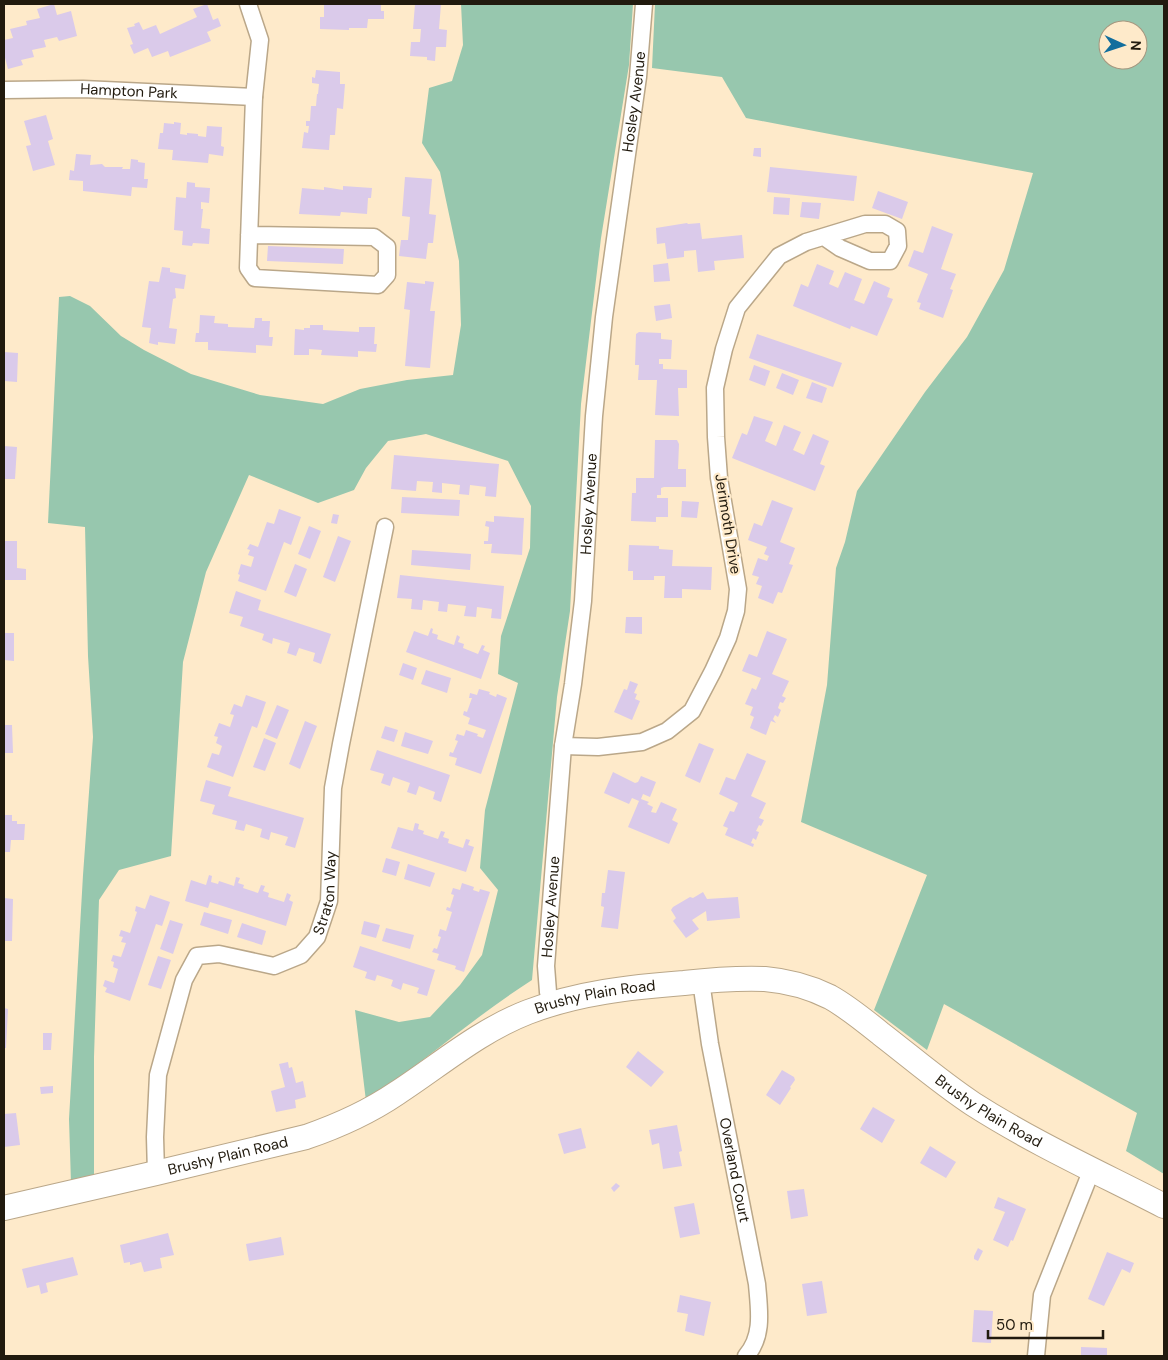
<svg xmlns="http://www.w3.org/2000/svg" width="1168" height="1360" viewBox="0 0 1168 1360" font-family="'DM Sans',sans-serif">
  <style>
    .forest { fill: #97c7ae; fill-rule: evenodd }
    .building { fill: #dacaea }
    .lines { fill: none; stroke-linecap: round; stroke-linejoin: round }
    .minor-casing { stroke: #baa789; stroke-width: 19 }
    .secondary-casing { stroke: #baa789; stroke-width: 26 }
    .minor { stroke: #fff; stroke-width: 16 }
    .secondary { stroke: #fff; stroke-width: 24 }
    .labels { text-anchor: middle; stroke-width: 4.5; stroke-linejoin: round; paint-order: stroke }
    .street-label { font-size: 15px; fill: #211a0e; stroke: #feeaca }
  </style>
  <rect width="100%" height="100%" fill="#feeaca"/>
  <path class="forest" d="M461,4H633L629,65L601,238L581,404L570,611L557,697L532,980C474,1017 423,1063 366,1101L355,1010L399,1022L430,1017L460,985L482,955L498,890L480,868L485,810L518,683L498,674L501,636L530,548L531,506L508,461L426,434L388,441L366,468L354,490L318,503L249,475L206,572L183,662L171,856L119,870L99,900L94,1057V1177L71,1183L69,1119L83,875L93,737L88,656L85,527L48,523L59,297L70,296L90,306L121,336L144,350L191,374L260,395L323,404L360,389L407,380L453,375L461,325L459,261L440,172L422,143L429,88L452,81L463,45Z
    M655,4H1164V1174L1126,1151L1137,1113L944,1004L927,1050L874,1010L927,875L801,822L827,685L836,568L845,542L857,491L925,392L967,337L1004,270L1033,173L746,118L722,77L652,68ZM1108,30H1138V60H1108Z"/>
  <path class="building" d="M54,4L57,15L71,11L77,36L59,41L57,37L44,40L46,47L32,50L34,57L21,60L23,65L8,69L4,54V40L13,38L10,29L27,25L26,21L40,18L37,9Z
    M207,4L213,20L218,18L221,26L207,32L211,41L170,57L168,51L152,57L148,48L134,54L130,45L133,44L127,28L135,26L134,24L139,22L143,30L156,25L160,34L197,17L193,9Z
    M324,4H381V11H384V19H368L367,28H349V30L320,29V17H324Z
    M415,4H441L439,29L447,30L446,47H436L435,61L427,60V57L410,56L411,42H420L421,29H413Z
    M316,70L340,72V84H345L343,109L337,108L335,135H330L329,150L302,148L304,132L308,133L309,126H306V121H310L311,106H316L317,94H318L319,84L312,83V77L315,78Z
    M46,115L53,139L48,141L55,165L33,171L26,146L31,145L24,121Z
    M174,122L181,123L180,134L187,135V133L198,134V136L206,137L207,126L222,127L221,146L224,147L223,156L209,154L208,163L172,160L173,150L158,149L160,133H163L164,123L174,124Z
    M754,148H761V157L753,156Z
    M76,154L91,155L90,165L102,164L105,167H123L122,169H130L131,159L138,160V162L145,163L144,179H148L147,188L132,187L131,196L83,191V181L69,180L70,170L74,171Z
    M770,167L857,176L854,201L767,192Z
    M405,177L432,179L429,214L436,215L433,243H428L426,259L399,256L401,240H408L410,217L402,216Z
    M187,182L195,183V187L210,188L209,203L201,202V209H203L201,228L210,229L209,244L193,243L192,246L182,245L183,231L174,230L176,197L186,198Z
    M343,186L372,188L371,198H368L367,214L341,212L340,216L299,214L302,188L324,190V187L343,190Z
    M878,191L908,202L902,219L872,208Z
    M774,197L790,198L789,215L773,214Z
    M802,202L821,203L819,219L800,217Z
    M687,223L688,224L700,223L702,239L742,235L744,258L714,261L715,270L698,272L696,250L684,251V257L667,259L665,243L657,244L656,228Z
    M932,226L953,234L941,269L956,274L950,289L953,290L943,318L919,309L921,303L917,302L928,274L908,266L914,250L923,253Z
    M268,246L344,249L343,264L267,261Z
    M668,263L670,281L654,282L653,265Z
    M817,264L834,271L829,284L838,288L845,272L862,279L854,300L864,304L874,281L890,288L887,297L893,299L877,336L851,326L850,329L793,306L801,284L808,287Z
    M162,267L170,268V272L186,275L184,289L175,288L176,298L173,299L169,328L177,329L175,344L158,342V345L149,343L151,328L142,327L149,281L159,282Z
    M425,281L434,282L430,311H435L430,368L405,366L410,310L404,309L407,282L425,284Z
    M670,304L672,318L656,321L654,306Z
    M200,315L215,316L214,323L228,324V327L254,328L255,318H262V321H270L269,337H273L272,346L256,345V353L208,350V342H195L196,333H199Z
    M310,325H323V330L359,332V327H375L374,344H377L376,352L358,351V357L321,355L322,350L309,349V355H294L295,329L304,330V328H310Z
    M639,332L661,333V339L672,340L671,359H659V364H663V369L687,370V388H678L679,416L655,415L657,380H638L639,365H635L636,334Z
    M757,334L842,363L833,387L749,358Z
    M4,352L18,353L17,382L4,381Z
    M754,365L770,371L765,386L749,380Z
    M782,373L799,380L793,395L776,388Z
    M812,382L827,388L822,403L806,398Z
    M754,416L773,422L765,441L776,446L784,425L801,432L793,450L804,455L813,434L829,441L820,464L825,466L815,491L732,458L742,433L747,435Z
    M655,440H677L679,444L678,469H686V487H664L661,488V495H657V498H668V517H656V522L631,521L632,493H636V478H654Z
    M4,446L17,447L15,479H4Z
    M394,455L499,464L496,497L485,496L486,487L470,485L469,495L459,494L460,485L442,483V493L432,492L433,482L417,481L416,491L391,489Z
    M402,497L460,500L459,516L401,513Z
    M772,500L793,508L780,542L795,548L789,564L793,565L782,593L778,592L773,604L758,598L762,586L756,584L759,577L752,575L758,558L767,561L769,556L764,554L767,547L748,540L754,523L762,526Z
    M682,501L699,502L697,518L681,517Z
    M279,509L301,517L291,545L284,542L266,591L238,581L240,575L238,574L241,564L251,567L254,557L248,555L250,550L247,549L250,544L258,547L267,522L274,524Z
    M333,514L339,515L337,524L331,523Z
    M494,516L524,518L522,555L491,553L492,544H484V541H488L489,527L485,526L486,521L494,522Z
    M309,526L321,531L310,559L298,554Z
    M338,536L351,541L335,582L323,577Z
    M4,541H17V568L26,569V580H4Z
    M629,545L659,546V549L673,550L672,566L712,567L711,590L682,589V598H664L665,576H654V580H633V571H628Z
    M412,550L471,554L470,570L411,565Z
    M295,564L307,569L296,597L284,592Z
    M400,575L504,586L501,619L491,618L492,609L477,607L476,617L464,616L466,606L448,604L447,612L438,611L439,602L423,600L422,610L411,609L412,599L397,598Z
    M236,591L261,600L258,610L331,634L321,664L313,661L315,653L299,648L296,656L287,653L290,643L273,638L272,644L262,640L264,634L240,626L243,617L229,613Z
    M626,617H642V634L625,633Z
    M431,628L433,629L432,633L438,635L437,639L454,645L457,635L460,637L458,642L464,644L463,648L478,654L482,645L485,646L483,650L490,653L481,679L406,652L414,631L428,636Z
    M767,631L787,639L772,674L789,681L782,696L786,698L783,703L780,702L778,708L781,710L778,717L775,715L773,719L776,723L771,721L766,735L750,728L754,717L750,715L753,707L745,704L752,688L756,690L761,678L742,671L749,654L757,657Z
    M4,633H14V661L4,660Z
    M403,663L417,668L413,680L399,675Z
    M426,670L451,678L447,693L421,684Z
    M630,681L638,684L634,693L637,694L635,699L640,701L632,720L614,712L624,689L627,690Z
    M479,689L490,692L489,694L496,697L497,694L507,698L481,774L455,765L457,758L449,756L450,752L453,753L458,741L455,740L457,734L464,736L466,730L478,734L477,736L483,738L486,730L468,724L470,718L463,715L464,711L467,712L472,698H469L470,693L477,695Z
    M246,695L266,702L257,728L252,726L233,777L207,767L212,753L219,755L222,746L216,743L218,737L214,736L219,723L230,727L234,715L230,714L234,704L242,707Z
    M277,705L289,710L277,739L265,734Z
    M305,721L317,726L300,769L289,764Z
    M4,725H12L13,753H4Z
    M385,726L398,730L394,742L381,738Z
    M405,732L433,741L428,754L401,746Z
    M264,738L276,743L265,771L253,767Z
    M699,743L714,749L700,783L685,776Z
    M377,750L450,775L441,802L433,799L435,792L419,786L416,795L407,792L410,783L393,777L390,786L381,783L384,774L370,770Z
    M747,753L766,761L751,796L766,803L759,818L764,820L761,826L759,825L756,831L759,832L756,840L753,838L751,843L754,844L753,847L725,835L728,828L723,826L730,811L734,812L738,803L719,794L726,777L735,780Z
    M613,772L635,783L638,782L641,776L656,782L650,797L643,794L641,799L649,802L647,804L653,807L651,812L656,813L661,802L677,809L672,820L678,823L669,844L628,827L639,801L632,798L629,804L604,793Z
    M206,780L231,787L228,796L304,818L295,848L285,845L288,837L271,832L269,840L260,837L262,829L246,824L244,831L235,829L237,821L212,814L215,805L200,801Z
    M4,815H12V821H17V824H25L24,840H11L10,852H4Z
    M415,823L419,824L418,829L424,831L423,834L438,839L441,831L445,832L443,837L449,839L448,843L463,848L466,839L470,840L468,845L474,847L466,872L391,848L398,827L413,831Z
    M386,858L400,862L396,876L382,872Z
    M408,864L435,873L430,887L404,879Z
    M608,870L625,872L618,929L601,927L604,907L601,906L602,893H605Z
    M209,875L212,876L211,882L218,884L219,881L234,886L236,877L240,878L238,883L244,885L243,888L258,893L261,885L265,886L263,891L269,893L268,897L284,902L287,893L291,895L289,900L293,902L286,926L210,902L208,908L185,901L191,880L206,885Z
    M462,883L474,887L473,890L479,892L480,889L490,892L464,972L455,969L456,966L437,960L439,954L432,952L434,948L437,949L441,937L438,936L440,929L446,931L452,912L446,910L447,907L450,908L454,895L451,894L453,888L460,890Z
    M703,892L707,899L738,897L740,918L707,921L706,911L692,920L699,929L686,938L673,921L676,918L671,910L673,907L690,897L693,898Z
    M150,895L170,902L162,926L156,924L130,1001L105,992L107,988L103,986L105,980L114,983L118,969L113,967L114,962L111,961L113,955L121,957L126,943L121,942L123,937L119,936L121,930L130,933L137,912L135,911L136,906L145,909Z
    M4,898L13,899L12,941H4Z
    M204,912L232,920L228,934L200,925Z
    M170,920L183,924L173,954L160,949Z
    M364,921L380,925L376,938L361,934Z
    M242,923L266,931L262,945L237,937Z
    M386,928L414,935L410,949L382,941Z
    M360,946L435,970L427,996L417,993L419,988L403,983L401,990L391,986L393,980L377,975L375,981L365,978L367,972L353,967Z
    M158,956L171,960L161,989L148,985Z
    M4,1008L8,1009L6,1048H4Z
    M43,1033H52L51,1050H43Z
    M638,1051L664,1072L651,1087L626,1067Z
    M288,1062L289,1068L292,1067L296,1083L303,1081L306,1097L295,1100L296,1108L276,1112L271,1091L285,1087L279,1064Z
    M782,1070L794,1077L795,1080L790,1087L791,1088L780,1105L766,1095Z
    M53,1086V1093L41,1094L40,1087Z
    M873,1107L895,1120L882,1143L860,1129Z
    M16,1113L20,1145L4,1147V1114Z
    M677,1125L682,1151L679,1152L682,1166L663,1169L659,1143L652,1145L649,1130Z
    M581,1128L586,1148L564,1154L558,1134Z
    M930,1146L956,1162L946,1178L920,1163Z
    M616,1183L620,1186L614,1192L611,1188Z
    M804,1189L808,1216L791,1219L787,1191Z
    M998,1197L1026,1209L1013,1241L1011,1240L1008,1247L993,1240L1005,1212L994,1208Z
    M694,1203L700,1234L680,1238L674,1207Z
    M168,1233L174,1255L160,1258L162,1268L144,1272L141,1262L130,1265V1262L124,1263L120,1245Z
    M281,1237L284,1255L249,1261L246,1244Z
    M978,1248L983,1251L978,1261L974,1259V1256Z
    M1107,1252L1134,1263L1130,1273L1122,1269L1104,1306L1088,1299Z
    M73,1257L78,1275L46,1283L48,1292L41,1294L39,1285L27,1288L22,1269Z
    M822,1281L827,1313L807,1316L802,1284Z
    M680,1295L711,1302L704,1336L685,1331L688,1314L677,1312Z
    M974,1310L993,1311L991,1343L972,1342Z
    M1081,1347L1107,1348V1356H1081Z"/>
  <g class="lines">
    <g class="minor-casing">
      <g id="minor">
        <path d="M248,4L260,40L254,97L248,268L255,278L378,285L387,275V247L374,237L249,235"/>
        <path id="s1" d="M4,90L83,89L254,97"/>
        <path d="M563,746L598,747L642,742L667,731L692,711L713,671L728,638L736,611L738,589L719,478L716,437L715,388L724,349L737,308L779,256L806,242L865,224H885L897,231L898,246L890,261H870L840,248L824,237"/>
        <path id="s2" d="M701,981L710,1044L757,1284C759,1309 764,1336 746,1356"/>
        <path id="s3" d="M552,1005L548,992L546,966L563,746L573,684L583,601L594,416L604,317L638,77L644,4"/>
        <path id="s4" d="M156,1173L155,1137L158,1075L184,980L197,956L219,954L274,966L301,955L317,937L329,901L333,788L341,744L385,527"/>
        <path d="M1036,1356L1042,1295L1092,1169"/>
      </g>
    </g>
    <g class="secondary-casing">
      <g id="secondary">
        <path id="s5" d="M4,1208L156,1173L306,1137C338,1126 369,1112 397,1093C440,1065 479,1031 528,1012C577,993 631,987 684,983C711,980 738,978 765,979C788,981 810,987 830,997C848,1007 865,1021 881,1034C911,1057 941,1083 973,1104C1034,1143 1100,1173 1164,1206"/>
      </g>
    </g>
    <use href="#minor" class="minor"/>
    <use href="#secondary" class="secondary"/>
  </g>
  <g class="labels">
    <g class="street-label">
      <text dy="5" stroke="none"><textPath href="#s1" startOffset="125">Hampton Park</textPath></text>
      <text dy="5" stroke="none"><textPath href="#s3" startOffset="909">Hosley Avenue</textPath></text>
      <text dy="5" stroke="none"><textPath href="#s3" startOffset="504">Hosley Avenue</textPath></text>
      <text transform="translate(728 524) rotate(81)" y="5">Jerimoth Drive</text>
      <text dy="5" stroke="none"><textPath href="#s4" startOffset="401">Straton Way</textPath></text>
      <text dy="5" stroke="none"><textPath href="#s3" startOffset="99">Hosley Avenue</textPath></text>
      <text dy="5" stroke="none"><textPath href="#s5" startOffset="635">Brushy Plain Road</textPath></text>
      <text dy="5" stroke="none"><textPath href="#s5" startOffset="1070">Brushy Plain Road</textPath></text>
      <text dy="5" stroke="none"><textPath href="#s5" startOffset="230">Brushy Plain Road</textPath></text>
      <text dy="5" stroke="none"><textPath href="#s2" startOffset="192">Overland Court</textPath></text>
    </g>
  </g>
  <rect width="1168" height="1360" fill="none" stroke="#211a0e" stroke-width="10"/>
  <g transform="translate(1123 45) rotate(93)"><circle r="24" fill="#feeaca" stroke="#a6977f"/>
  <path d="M0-4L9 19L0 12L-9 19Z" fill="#126e9d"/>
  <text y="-8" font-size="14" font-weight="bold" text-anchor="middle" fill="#211a0e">N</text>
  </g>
  <path d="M988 1330v8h115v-8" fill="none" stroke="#211a0e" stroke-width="2.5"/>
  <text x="996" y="1330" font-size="15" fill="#211a0e" stroke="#feeaca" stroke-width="4" paint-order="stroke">50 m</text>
</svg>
